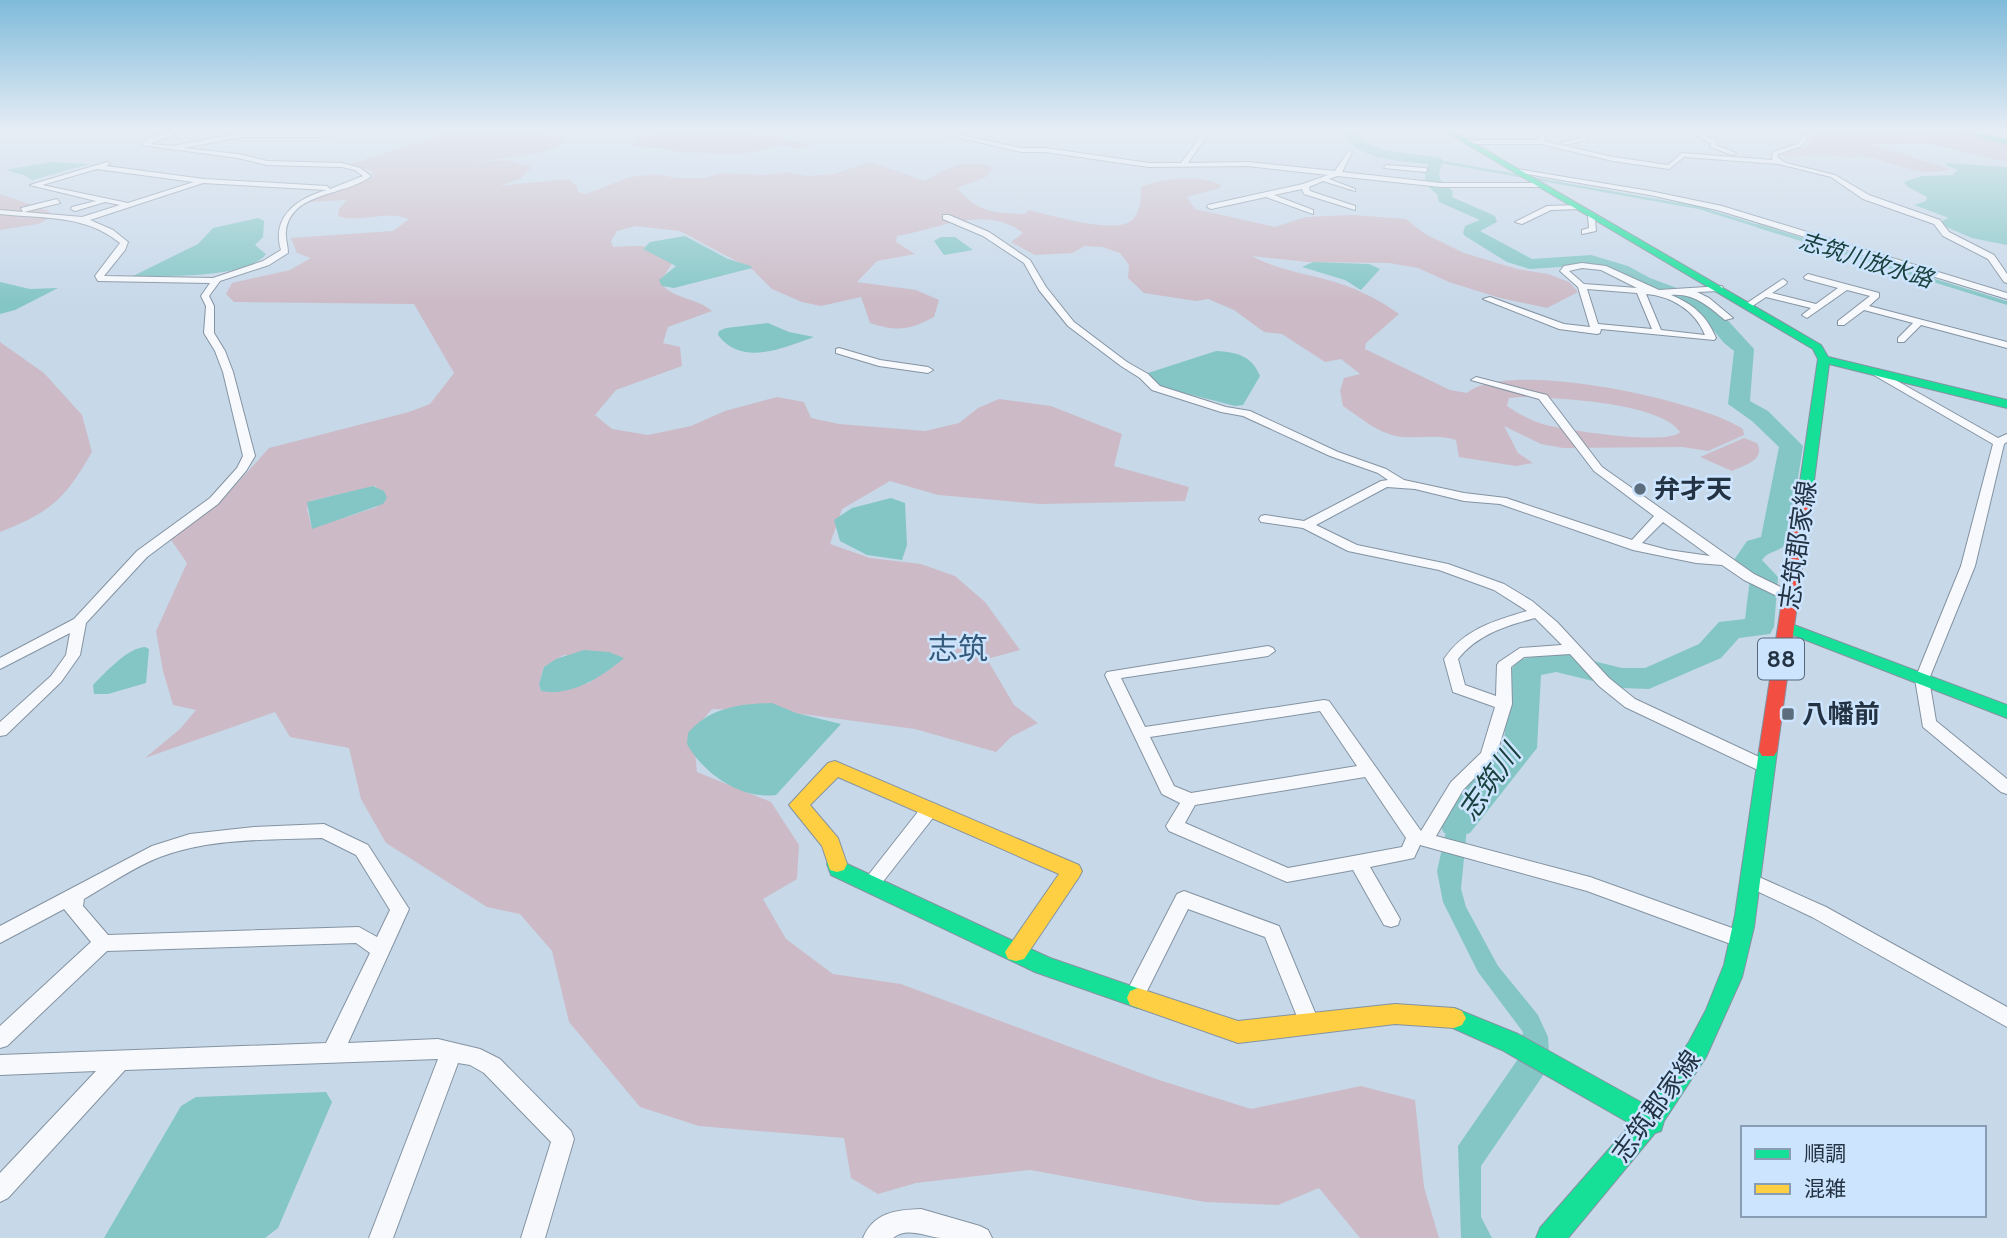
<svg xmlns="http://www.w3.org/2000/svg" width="2007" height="1238" viewBox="0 0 2007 1238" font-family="Cabin,'Noto Sans JP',sans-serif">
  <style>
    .green { fill: #ccbbc6; fill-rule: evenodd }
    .water { fill: #84c6c5 }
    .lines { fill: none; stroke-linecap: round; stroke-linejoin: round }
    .stream-far1 { stroke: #84c6c5; stroke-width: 2.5 }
    .stream { stroke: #84c6c5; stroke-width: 3.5 }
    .river { fill: #84c6c5; fill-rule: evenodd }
    .street-casing { stroke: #8493a2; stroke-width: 2 }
    .fast-casing { stroke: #8493a2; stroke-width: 2 }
    .slow-casing { stroke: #8493a2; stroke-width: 2 }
    .jam-casing { stroke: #8493a2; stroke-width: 2 }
    .street { fill: #f7f9fc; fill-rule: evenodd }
    .fast { fill: #16e098; fill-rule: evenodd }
    .slow { fill: #ffcf43; fill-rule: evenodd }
    .jam { fill: #f24e42; fill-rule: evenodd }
    .poi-dot { fill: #5c6d7d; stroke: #cce4fd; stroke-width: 2.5 }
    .labels { text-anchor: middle; stroke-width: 5; stroke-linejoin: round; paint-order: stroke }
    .far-water-label { font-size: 23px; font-style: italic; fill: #19413e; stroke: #cce4fd }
    .shield { fill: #cce4fd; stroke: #56687b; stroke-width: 2 }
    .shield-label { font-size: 24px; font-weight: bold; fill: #233343 }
    .poi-label { font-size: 26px; font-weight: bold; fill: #233343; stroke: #cce4fd; text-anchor: start }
    .street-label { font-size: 26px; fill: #233343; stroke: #cce4fd }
    .water-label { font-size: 28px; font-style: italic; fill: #19413e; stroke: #cce4fd }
    .quarter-label { font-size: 30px; fill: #34597b; stroke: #cce4fd }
  </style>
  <rect width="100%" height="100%" fill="#c7d8e9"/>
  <path class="green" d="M440,130H555L541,136L565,138L564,143L541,153L475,162L507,160L532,167L520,179L499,186L569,179L577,186L578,192L586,194L630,177L655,174L677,178H705L721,173L767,175L785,172L807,176L834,174L870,162L925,181C949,167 967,157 994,168L986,177L957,188C978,213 995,213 1025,214L1029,210C1050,215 1119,236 1133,219C1141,210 1141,198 1141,187C1164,178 1199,174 1221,185L1220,188L1187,197L1195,209L1275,227L1306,217L1353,215L1406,219L1425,234L1464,253L1517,269L1548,274L1569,282L1578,292L1547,308L1500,298L1449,282L1418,268L1389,263L1308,262L1252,256C1279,271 1312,274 1341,284C1362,291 1381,301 1399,314L1366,343L1365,349L1450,390L1467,393C1507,358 1700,400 1743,429L1744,435L1708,451L1682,447L1563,448L1541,444L1504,426L1518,453L1533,463L1516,466L1459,457L1456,440C1437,433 1416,440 1396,436C1377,432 1359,417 1343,406L1340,391L1344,378L1360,374L1341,359L1325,362L1282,334L1264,332L1234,310L1208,299L1196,301L1144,293L1128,278L1129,265L1120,253L1102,247L1085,246L1072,253L1035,255L1011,242L1023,233C986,204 938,229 897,236L896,242L915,254L877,261L857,282L916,290L939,300L934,317C909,330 898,332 870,323L861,297L821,306L802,302L772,289L753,270L680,231L636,226L617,231L611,241L613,247C644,246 649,242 673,262L660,282C671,299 696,297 712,311L668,327L663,343L680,347L682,366L616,390L595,415L612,429L648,435L691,426L725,411L777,397L804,402L811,418L839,424L925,431L959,423L978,408L999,399L1051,406L1122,434L1114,466L1189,487L1185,501L1040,504L938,495L890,481L842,509L830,544L870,558L921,564L955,576L985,602L1020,650L987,659L1014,705L1038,723L1011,737L996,752L915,729L779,711L712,709L693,731L697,772L771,802L799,845L797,879L763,899L786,939L833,974L901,984L1159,1080L1251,1109L1361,1086L1415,1100L1424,1187L1439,1238H1360L1319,1188L1278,1205L1205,1202L1030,1170L916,1183L878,1194L851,1178L844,1138L699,1126L640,1107L569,1022L552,951L520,914L487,907L386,843L361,799L349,748L290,737L275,712L145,758L180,729L196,710L173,705L163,671L156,631L187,563L171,540L224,498L269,448L409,412L430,404L454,373L414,304L234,302L226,294L232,283L290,270L311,258L297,253L291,238L393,231L409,219C386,209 360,224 338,216L339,209L347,200L304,202L357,185L373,177V171L347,165L437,137ZM1520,397C1556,398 1659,402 1680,432C1668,446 1566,430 1546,425C1531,421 1519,414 1507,406L1509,398ZM376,486L377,507L312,528L307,509L310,501ZM564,655L623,658L589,683L541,691L539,684L544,667Z
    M677,130H710L709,135L749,131L758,136H778L785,140L814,145L795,149C780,140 770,150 754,152C729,156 702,152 677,152L670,149L631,146C642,133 662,134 677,130Z
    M1857,130H1955L2007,143V162L1926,143L1871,144L1950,169C1920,180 1887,158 1857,155L1855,157L1816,155L1789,157L1778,155L1807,147L1811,137L1844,133L1870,135L1867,132Z
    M0,194L49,211V218L38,224L0,230Z
    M0,342L44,373L82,415L92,452C65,499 51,512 0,532Z
    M1744,438L1757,443C1766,460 1745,465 1732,471L1700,457Z"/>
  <path class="water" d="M51,162L90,164L32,180L24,175L5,170Z
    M1948,163L2007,167V245L1972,238L1944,226L1942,221L1949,218L1914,205L1926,201L1927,197L1908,187L1904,182L1922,176L1952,175L1958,170L1945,165Z
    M258,218L264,221L263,237L255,245L266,254C248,279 163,276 133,276L198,244L213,228Z
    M685,236L728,259L751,266L752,268L674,288L662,286L659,280L676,266L643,249L650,242Z
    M941,237H955L973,250L944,255L934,241Z
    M1313,262L1369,264L1380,269L1361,290L1345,280L1302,267Z
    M0,282L30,289L58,288L15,310L0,314Z
    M768,323L789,332L814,337C783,348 742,367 718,335L719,331L726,328Z
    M1216,351C1237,352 1252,356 1260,376L1243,405L1235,406L1161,387L1148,373Z
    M373,486L384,491L387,498L383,504L312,529L307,502Z
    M891,498L905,503L907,545L902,560L867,555L840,541L834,520L852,508Z
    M145,647L149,649L146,683L108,694H94L93,685C105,673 127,648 145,647Z
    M584,650L609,652L624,658C602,677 571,697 541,691L539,684L544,667L556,659Z
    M772,703L796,713L841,724L776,795C741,800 703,773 687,744L688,733C710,707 740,704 772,703Z
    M1475,785L1488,800L1467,827L1461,889L1466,907L1498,966L1538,1015L1548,1037L1549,1053L1544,1074L1481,1166V1217L1492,1238H1461L1458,1146L1518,1059L1523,1032L1478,972L1443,902L1437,871L1449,818Z
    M326,1092L332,1102L278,1228L265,1238H104L181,1106L196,1097Z"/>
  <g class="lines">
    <path class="stream-far1" d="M1436,161L1700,208L1764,228"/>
    <path class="stream" d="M1758,226L2007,303"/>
    <path class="river" d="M1342,130H1354C1364,155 1419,153 1441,158L1443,161C1435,182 1440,178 1453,192L1452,197L1495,216L1497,222L1480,231L1532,259L1591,255L1628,266L1650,278L1709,300L1754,349L1750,401L1768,411L1803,446L1788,542C1781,552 1769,550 1762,560L1778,577L1774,627L1770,634L1739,638L1721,658L1649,689L1622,688L1556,672L1541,675L1537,748L1470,833L1457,837L1444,833L1439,823L1444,813L1504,744L1509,673L1518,660L1556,652L1622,668H1645L1699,644L1719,622L1745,619L1750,579L1734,560L1747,541L1761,537L1779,447L1752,421L1728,404L1734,351L1724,343L1695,308L1638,286L1616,274L1590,265L1530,269L1507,262L1465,236L1463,233L1465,226L1480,220L1439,202L1437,194C1425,186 1422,178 1428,164C1401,161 1352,160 1342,130Z"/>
    <g class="street-casing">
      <path id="street" d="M175,130H184L150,144L173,146L241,133H325L354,130L325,137H241L183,148L239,154L267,161L342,163L360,168L371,176C347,196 291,191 286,231C285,238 288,246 288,253L269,265L220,281L209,296L214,306V333L225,351L233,372L255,456L246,471L218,504L147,557L86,623L80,655L61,682L6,735L0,736V722L51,676L66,655L70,633L0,669V658L74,619L137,551L210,498L237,468L243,456L223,372L215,351L204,333L206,306L201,296L210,283L98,281L95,276L120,243C85,214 43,219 0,214V210L23,212L21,208L57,199L60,203L24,212L82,217L120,205L105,202L75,211L71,209L72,207L96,201L30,185L107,162L110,164L106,166L204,179L327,186L330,189L363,176L355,170L342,167L267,165L238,158L141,145L150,138ZM97,169L194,182L128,203L42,185ZM203,183L327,190C297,198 271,217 281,250L263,261L213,278L104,276L125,250L128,242L113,230L90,220Z
        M926,130H937L1021,148H1045L1149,163H1181L1205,130H1211L1188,163L1248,162L1335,171L1349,150L1352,152L1342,172L1441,183H1539L1542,185L1539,187H1441L1337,176L1329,179L1355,189V191L1323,181L1309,187L1310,191L1355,206V210L1304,194L1302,189L1274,195L1313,210V214L1266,197L1211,209L1207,207L1208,205L1303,184L1328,175L1248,166L1149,167L1045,152H1021Z
        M1556,130L1547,133L1544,141L1613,157L1668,165L1682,153L1772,160L1773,152L1798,144L1803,136L1841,130L1807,138L1802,146L1778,154L1777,157L1786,163L1835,175L1869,195L1940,220L1949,232L1994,255L2007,274V283L2004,282L1988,259L1943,236L1934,224L1863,199L1831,177L1779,164L1684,157L1669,169L1613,161L1541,144H1467L1464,142L1467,140H1538L1542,131Z
        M1582,130H1588L1586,140L1564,145L1561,143L1581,138Z
        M1685,130H1693L1717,141L1716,145L1736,153L1733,155L1710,147L1711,143Z
        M1386,165L1425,168L1428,170L1425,172L1384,168Z
        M1517,169L1650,191L1722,206L2007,293V299L1717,210L1650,195L1515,172Z
        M1578,205L1582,207L1581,209L1551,210L1522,224L1515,222L1547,206Z
        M943,215H949L989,232L1030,260L1046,287L1074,322L1127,362L1148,374L1160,386L1226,407L1250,411L1338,452L1386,469L1404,480L1464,493L1506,498L1632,540L1654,516L1594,471L1539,399L1471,380L1476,377L1547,395L1602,467L1754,574L1795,594L1797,597L1795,600H1785L1744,580L1722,565L1696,563L1633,550L1500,504L1464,501L1415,489L1387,487L1316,525L1357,545L1448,564L1504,584L1532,601L1557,622L1609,678L1635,699L1772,763L1774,767L1772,771H1760L1625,707L1599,686L1570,654L1524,657L1511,667L1512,704L1496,756L1463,790L1436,836L1590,877L1746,933L1749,939L1746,945L1739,947L1587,891L1420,845L1414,858L1370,867L1400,919L1398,925L1391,927L1384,925L1353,870L1287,882L1169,831L1166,826L1180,803L1162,794L1160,790L1105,675L1107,672L1268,646L1273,648L1275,651L1268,656L1121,678L1145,727L1324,700L1329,701L1421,831L1451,782L1481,753L1495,707L1453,692L1444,659C1464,629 1494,621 1527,611L1494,590L1439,570L1348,551L1303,528L1261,522L1259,519L1261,516L1265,515L1304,521L1381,481L1388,480L1378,473L1330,456L1243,416L1221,412L1152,390L1140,378L1121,366L1068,326L1039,290L1024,263L983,236L943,219ZM1663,522L1710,556L1668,550L1642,543ZM1535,618L1562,645L1520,648L1499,662L1497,665L1496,696L1465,685L1458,659C1478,634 1506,626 1535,618ZM1320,711L1357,766L1191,793L1174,786L1150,737ZM1365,777L1406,838L1402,847L1288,868L1185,823L1195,805Z
        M1596,215L1600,217L1595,219L1596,231L1582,234V230L1589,228L1588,216Z
        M1582,263L1606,266L1659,290L1722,286L1723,288L1719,291L1697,292L1709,298L1733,318L1725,320C1708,306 1694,293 1671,295C1693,304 1707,316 1716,338L1714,340L1601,329L1600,333L1597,334L1559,329L1483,299L1490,297L1564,324L1590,327L1578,287L1560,271L1564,266ZM1582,268L1601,270L1637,288L1584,284L1569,271ZM1587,289L1637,293L1652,329L1598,324ZM1646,294C1671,296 1695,310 1705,335L1661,330Z
        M1808,274L1879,293V297L1869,306L2007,342V348L1921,325L1904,342H1898V338L1913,323L1864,310L1844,325H1838V321L1870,296L1847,290L1807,318L1802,315L1811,308L1766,297L1751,307L1744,305L1783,279L1787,282L1786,284L1772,293L1816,304L1838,288L1805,279L1804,277Z
        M839,348L880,360L928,367L933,370L928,373L879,366L836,353V349Z
        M1876,369L1998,438L2007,434V442L2004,444L1975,566L1929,679L1936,721L2007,779V794L2001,792L1923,727L1915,679L1961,566L1993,444L1872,374L1871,372Z
        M930,803L936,804L939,809L936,814L878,888L872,890L866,888L863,883L866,878L924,804Z
        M324,824L368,845L409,909L348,1043L438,1039L480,1049L500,1059L571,1131L574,1139L545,1238H521L551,1142L484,1073L470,1065L458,1063L393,1238H369L438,1059L125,1070L8,1198L0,1202V1173L96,1071L0,1075V1055L326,1043L370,953L356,943L107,951L7,1046L0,1048V1026L91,942L64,909L0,943V926L152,846L190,834L254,827ZM322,838L356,855L390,910L377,937L359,927L108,935L83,906L84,899C108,885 134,867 160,857C211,838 269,840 322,838Z
        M1750,873L1826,907L2007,1007V1027L1812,917L1744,885L1741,880L1744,875Z
        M1184,891L1279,926L1319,1022L1316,1029L1309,1031L1302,1029L1265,937L1188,909L1142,1001L1135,1004L1128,1001L1125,995L1128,989L1177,894Z
        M921,1209L980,1226L988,1230L992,1238C975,1238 958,1238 942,1238C926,1237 907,1226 893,1238H863C874,1212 896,1210 921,1209Z"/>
    </g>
    <g class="fast-casing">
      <path id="fast" d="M1443,130H1451L1821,345L1828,357L2007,400V408L1829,364L1812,496L1810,499H1800L1798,496L1818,359L1813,349Z
        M1958,130H1969L2007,140V144Z
        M1786,622L2007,705V718L1780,630L1778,627L1780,624Z
        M1768,745L1774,746L1777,751L1754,927L1742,977L1706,1057L1664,1121L1661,1131L1655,1133L1568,1238H1536L1540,1228L1631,1124L1502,1050L1446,1025L1442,1018L1446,1011L1454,1008L1518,1034L1646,1105L1689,1042L1706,1010L1724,965L1735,915L1759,751L1762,746Z
        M837,856L844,858L847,864L1050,958L1146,991L1149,998L1146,1005L1138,1008L1035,972L831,875L827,864L830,858Z"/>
    </g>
    <g class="slow-casing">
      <path id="slow" d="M835,761L1079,865L1082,871L1079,877L1024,959L1016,961L1008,959L1005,952L1059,874L838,777L810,805L838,838L847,864L844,870L837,872L830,870L822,846L789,805L828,763Z
        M1138,988L1238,1021L1395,1004L1454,1008L1462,1011L1466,1018L1462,1025L1454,1028L1395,1024L1238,1043L1130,1005L1127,998L1130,991Z"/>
    </g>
    <g class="jam-casing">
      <path id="jam" d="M1805,492L1812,496L1777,751L1774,756H1762L1759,751L1798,496Z"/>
    </g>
    <use href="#street" class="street"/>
    <use href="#fast" class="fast"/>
    <use href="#slow" class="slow"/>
    <use href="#jam" class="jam"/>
  </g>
  <linearGradient id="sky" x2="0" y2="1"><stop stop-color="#80bbda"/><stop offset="0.43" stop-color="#e6edf5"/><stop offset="1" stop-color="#e6edf5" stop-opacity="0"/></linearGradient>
  <rect width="2007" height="303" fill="url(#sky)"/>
  <g class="poi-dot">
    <circle cx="1640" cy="489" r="7"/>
    <rect x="1781" y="707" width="14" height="14" rx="3.5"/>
  </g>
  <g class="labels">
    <g class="far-water-label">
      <text transform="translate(1866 260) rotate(17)" y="8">志筑川放水路</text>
    </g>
    <rect class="shield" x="1758" y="638.5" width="46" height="41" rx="5"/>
    <g class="shield-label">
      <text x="1781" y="667">88</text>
    </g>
    <g class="poi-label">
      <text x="1654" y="498">弁才天</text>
      <text x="1802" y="723">八幡前</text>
    </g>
    <g class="street-label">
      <text transform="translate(1798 545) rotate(-82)" y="9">志筑郡家線</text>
      <text transform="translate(1656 1106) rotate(-54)" y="9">志筑郡家線</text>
    </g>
    <g class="water-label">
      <text transform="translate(1489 782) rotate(-55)" y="10">志筑川</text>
    </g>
    <g class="quarter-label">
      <text x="958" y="659">志筑</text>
    </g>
  </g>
  <rect x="1741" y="1126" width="245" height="91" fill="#cce4fd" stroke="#889db3" stroke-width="2"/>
  <rect x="1755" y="1149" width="35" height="10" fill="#16e098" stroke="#889db3" stroke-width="2"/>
  <text x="1804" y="1161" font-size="21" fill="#233343">順調</text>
  <rect x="1755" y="1184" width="35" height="10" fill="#ffcf43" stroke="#889db3" stroke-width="2"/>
  <text x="1804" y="1196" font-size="21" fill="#233343">混雑</text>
</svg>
